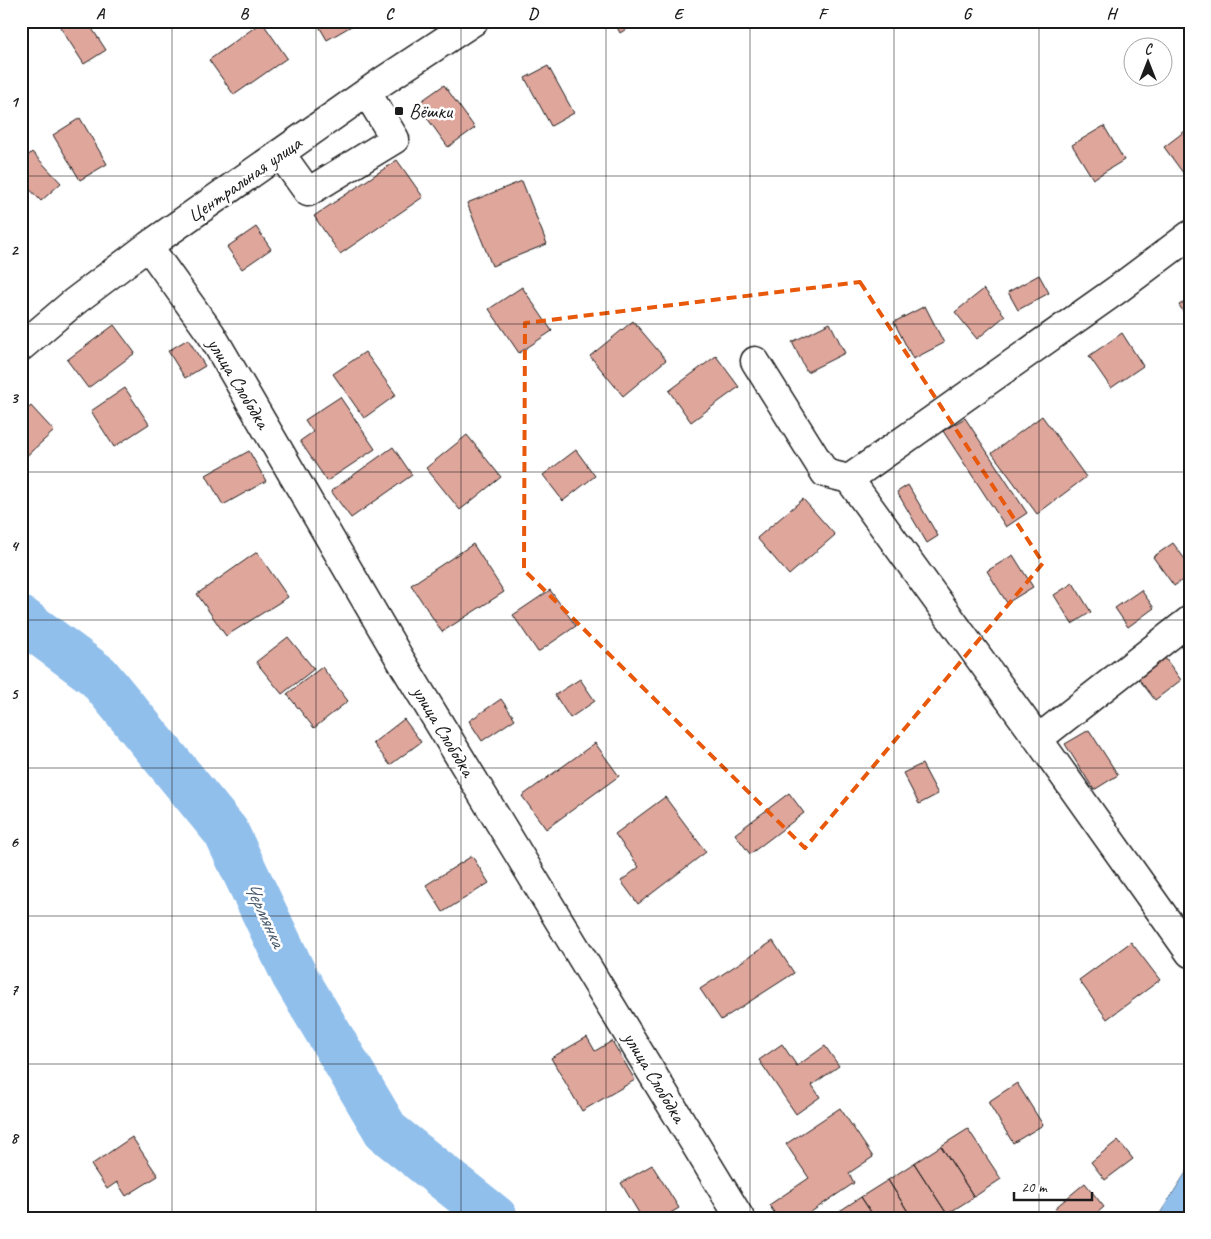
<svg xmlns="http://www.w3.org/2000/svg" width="1211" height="1239" viewBox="0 0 1211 1239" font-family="Caveat,sans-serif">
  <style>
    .water { fill: #91bfeb; stroke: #627e98 }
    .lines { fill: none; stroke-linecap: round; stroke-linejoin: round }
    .river { stroke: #91bfeb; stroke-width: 46 }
    .building { fill: #dfa69c; stroke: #1c1c1c }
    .minor-casing { stroke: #1c1c1c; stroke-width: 31 }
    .minor { stroke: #fff; stroke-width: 28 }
    .marked { fill: none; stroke: #e8590c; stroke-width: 4; stroke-dasharray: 10 6; stroke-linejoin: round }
    .grid { fill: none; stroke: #1c1c1c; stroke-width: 1; stroke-opacity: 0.55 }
    .poi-dot { fill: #1c1c1c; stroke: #fff; stroke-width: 2 }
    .labels { text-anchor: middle; stroke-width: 5; stroke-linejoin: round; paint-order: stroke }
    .poi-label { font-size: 20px; fill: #1c1c1c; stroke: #fff; text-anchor: start }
    .street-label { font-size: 20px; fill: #1c1c1c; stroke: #fff }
    .water-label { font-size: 21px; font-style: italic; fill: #4b5d6f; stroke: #fff }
    .neatline { fill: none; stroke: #1c1c1c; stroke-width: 2 }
    .grid-label { font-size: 16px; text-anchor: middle; font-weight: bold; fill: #1c1c1c }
  </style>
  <rect width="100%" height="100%" fill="#fff"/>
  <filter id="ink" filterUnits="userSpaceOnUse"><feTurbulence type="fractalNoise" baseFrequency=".02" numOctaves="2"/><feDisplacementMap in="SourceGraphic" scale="10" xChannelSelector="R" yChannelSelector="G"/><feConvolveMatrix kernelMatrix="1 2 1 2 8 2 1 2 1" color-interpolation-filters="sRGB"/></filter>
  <g filter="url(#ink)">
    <path class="water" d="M1190,1166V1218H1157Z"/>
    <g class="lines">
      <path class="river" d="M21,619L98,676L226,832L294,975L387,1132L495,1218"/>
    </g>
    <path class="building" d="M21,21H35L21,30Z
      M70,21H87L106,50L84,64L60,27Z
      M316,21H360L327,40Z
      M614,21H639L620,33Z
      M262,22L287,58L234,95L209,60Z
      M548,66L574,113L551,126L525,78Z
      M444,85L475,128L448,147L417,104Z
      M80,118L107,164L80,180L53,135Z
      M1104,126L1124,160L1093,179L1072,145Z
      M1189,128L1190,129L1189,181L1164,147Z
      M32,152L61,183L41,201L21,180V162Z
      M397,160L423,197L340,254L314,216Z
      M522,181L547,244L492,266L467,203Z
      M256,227L271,249L242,269L227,247Z
      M1039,275L1049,293L1018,310L1008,292Z
      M522,287L552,331L519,353L489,309Z
      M984,289L1005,316L977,339L955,312Z
      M1190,299V322L1179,305Z
      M925,306L944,343L913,359L894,322Z
      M633,321L666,360L623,396L590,356Z
      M830,323L845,353L807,372L792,342Z
      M114,325L135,353L88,388L67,360Z
      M1122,333L1143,366L1111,388L1089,356Z
      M188,339L205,366L185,378L168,351Z
      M365,352L396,395L364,418L333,374Z
      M716,356L739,387L691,422L669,391Z
      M125,388L149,424L114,447L91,411Z
      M340,397L375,449L327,481L300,441L313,432L305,420Z
      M31,406L54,431L22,460L21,415Z
      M1042,416L1086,477L1037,514L992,453Z
      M965,418L1027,513L1006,527L943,431Z
      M467,435L501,477L460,510L426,468Z
      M393,447L412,475L351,518L331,491Z
      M576,450L595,476L563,501L543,475Z
      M249,451L266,481L223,505L206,475Z
      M908,485L938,536L927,543L897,492Z
      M803,499L835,535L789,575L757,538Z
      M1173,543L1190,566V575L1174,586L1153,557Z
      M473,544L504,592L442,632L411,585Z
      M257,552L288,597L226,636L197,594Z
      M1013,555L1033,587L1007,603L987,571Z
      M1073,583L1091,612L1072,624L1054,595Z
      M550,590L576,626L538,652L513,615Z
      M1141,590L1154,608L1128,627L1115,608Z
      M288,637L314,669L282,694L256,662Z
      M1165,658L1181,680L1155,700L1138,678Z
      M322,667L348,701L314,728L287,694Z
      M580,679L595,701L570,718L555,695Z
      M501,699L515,719L482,741L469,721Z
      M404,719L421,742L390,765L373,743Z
      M1089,730L1118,775L1094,790L1065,744Z
      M595,743L619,776L546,829L522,796Z
      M922,764L938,794L919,804L903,773Z
      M789,793L804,813L750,854L735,834Z
      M665,797L706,852L638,904L621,881L639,867L615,834Z
      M472,856L489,883L443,912L426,885Z
      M773,941L794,973L721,1020L700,989Z
      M1131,942L1160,980L1107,1019L1079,980Z
      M587,1037L595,1051L612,1041L635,1080L582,1111L551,1058Z
      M782,1044L797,1066L825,1046L839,1066L812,1085L820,1097L796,1114L759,1060Z
      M1017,1083L1043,1125L1013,1143L988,1102Z
      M840,1108L873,1157L849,1173L854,1183L802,1218H778L769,1205L809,1178L786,1144Z
      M968,1129L1001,1179L974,1197L941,1146Z
      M132,1137L158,1176L126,1196L117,1182L107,1189L91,1165Z
      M1118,1140L1133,1159L1105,1180L1091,1162Z
      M941,1146L974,1197L947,1214L914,1163Z
      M914,1163L947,1214L941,1218H912L888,1180Z
      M652,1165L679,1208L662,1218H642L621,1183Z
      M888,1180L912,1218H875L861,1197Z
      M1085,1183L1104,1207L1091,1218H1063L1055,1208Z
      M861,1197L875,1218H837L835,1214Z"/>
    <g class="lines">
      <g class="minor-casing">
        <path id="minor" d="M280,153L308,192L395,139L367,93
          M148,246L211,334L400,659L740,1218
          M21,347L74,302L148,246L383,81L474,21
          M755,361L825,473L849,479L1038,739L1190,953
          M849,479L1118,289L1190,235
          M1038,739L1190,620"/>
      </g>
      <use href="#minor" class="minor"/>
    </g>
  </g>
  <path class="marked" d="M860,282L1043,563L805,848L524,570L525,323Z"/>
  <path class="grid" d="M172,21V1218M316,21V1218M461,21V1218M606,21V1218M750,21V1218M894,21V1218M1039,21V1218M21,176H1190M21,324H1190M21,472H1190M21,620H1190M21,768H1190M21,916H1190M21,1064H1190"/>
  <rect class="poi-dot" x="394" y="106" width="10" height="10" rx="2.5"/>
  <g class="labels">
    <g class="poi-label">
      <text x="409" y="118">Вёшки</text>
    </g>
    <g class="street-label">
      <text transform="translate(244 179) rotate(-35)" y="7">Центральная улица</text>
      <text transform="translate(239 383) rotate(59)" y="7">улица Слободка</text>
      <text transform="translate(444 731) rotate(59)" y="7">улица Слободка</text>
      <text transform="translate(655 1077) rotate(59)" y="7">улица Слободка</text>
    </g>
    <g class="water-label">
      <text transform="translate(265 914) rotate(65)" y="7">Чермянка</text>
    </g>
  </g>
  <rect width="1211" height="1239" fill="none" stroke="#fff" stroke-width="55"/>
  <g transform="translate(1148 62)"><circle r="24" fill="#ffffff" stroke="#a4a4a4"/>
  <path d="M0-4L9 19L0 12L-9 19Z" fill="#1c1c1c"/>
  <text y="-8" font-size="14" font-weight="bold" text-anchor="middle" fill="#1c1c1c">С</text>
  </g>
  <path d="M1014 1192v8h78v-8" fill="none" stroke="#1c1c1c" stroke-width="2.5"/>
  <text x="1021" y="1192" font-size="15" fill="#1c1c1c" stroke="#ffffff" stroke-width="4" paint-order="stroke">20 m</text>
  <rect x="28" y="28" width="1156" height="1184" class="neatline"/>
  <g class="grid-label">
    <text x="100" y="19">A</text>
    <text x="244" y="19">B</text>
    <text x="389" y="19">C</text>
    <text x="533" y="19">D</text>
    <text x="678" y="19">E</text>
    <text x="822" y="19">F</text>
    <text x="967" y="19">G</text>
    <text x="1111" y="19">H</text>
    <text x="14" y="107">1</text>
    <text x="14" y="255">2</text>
    <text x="14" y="403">3</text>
    <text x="14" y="551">4</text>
    <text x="14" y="699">5</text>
    <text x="14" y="847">6</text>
    <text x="14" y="995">7</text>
    <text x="14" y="1143">8</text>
  </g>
</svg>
